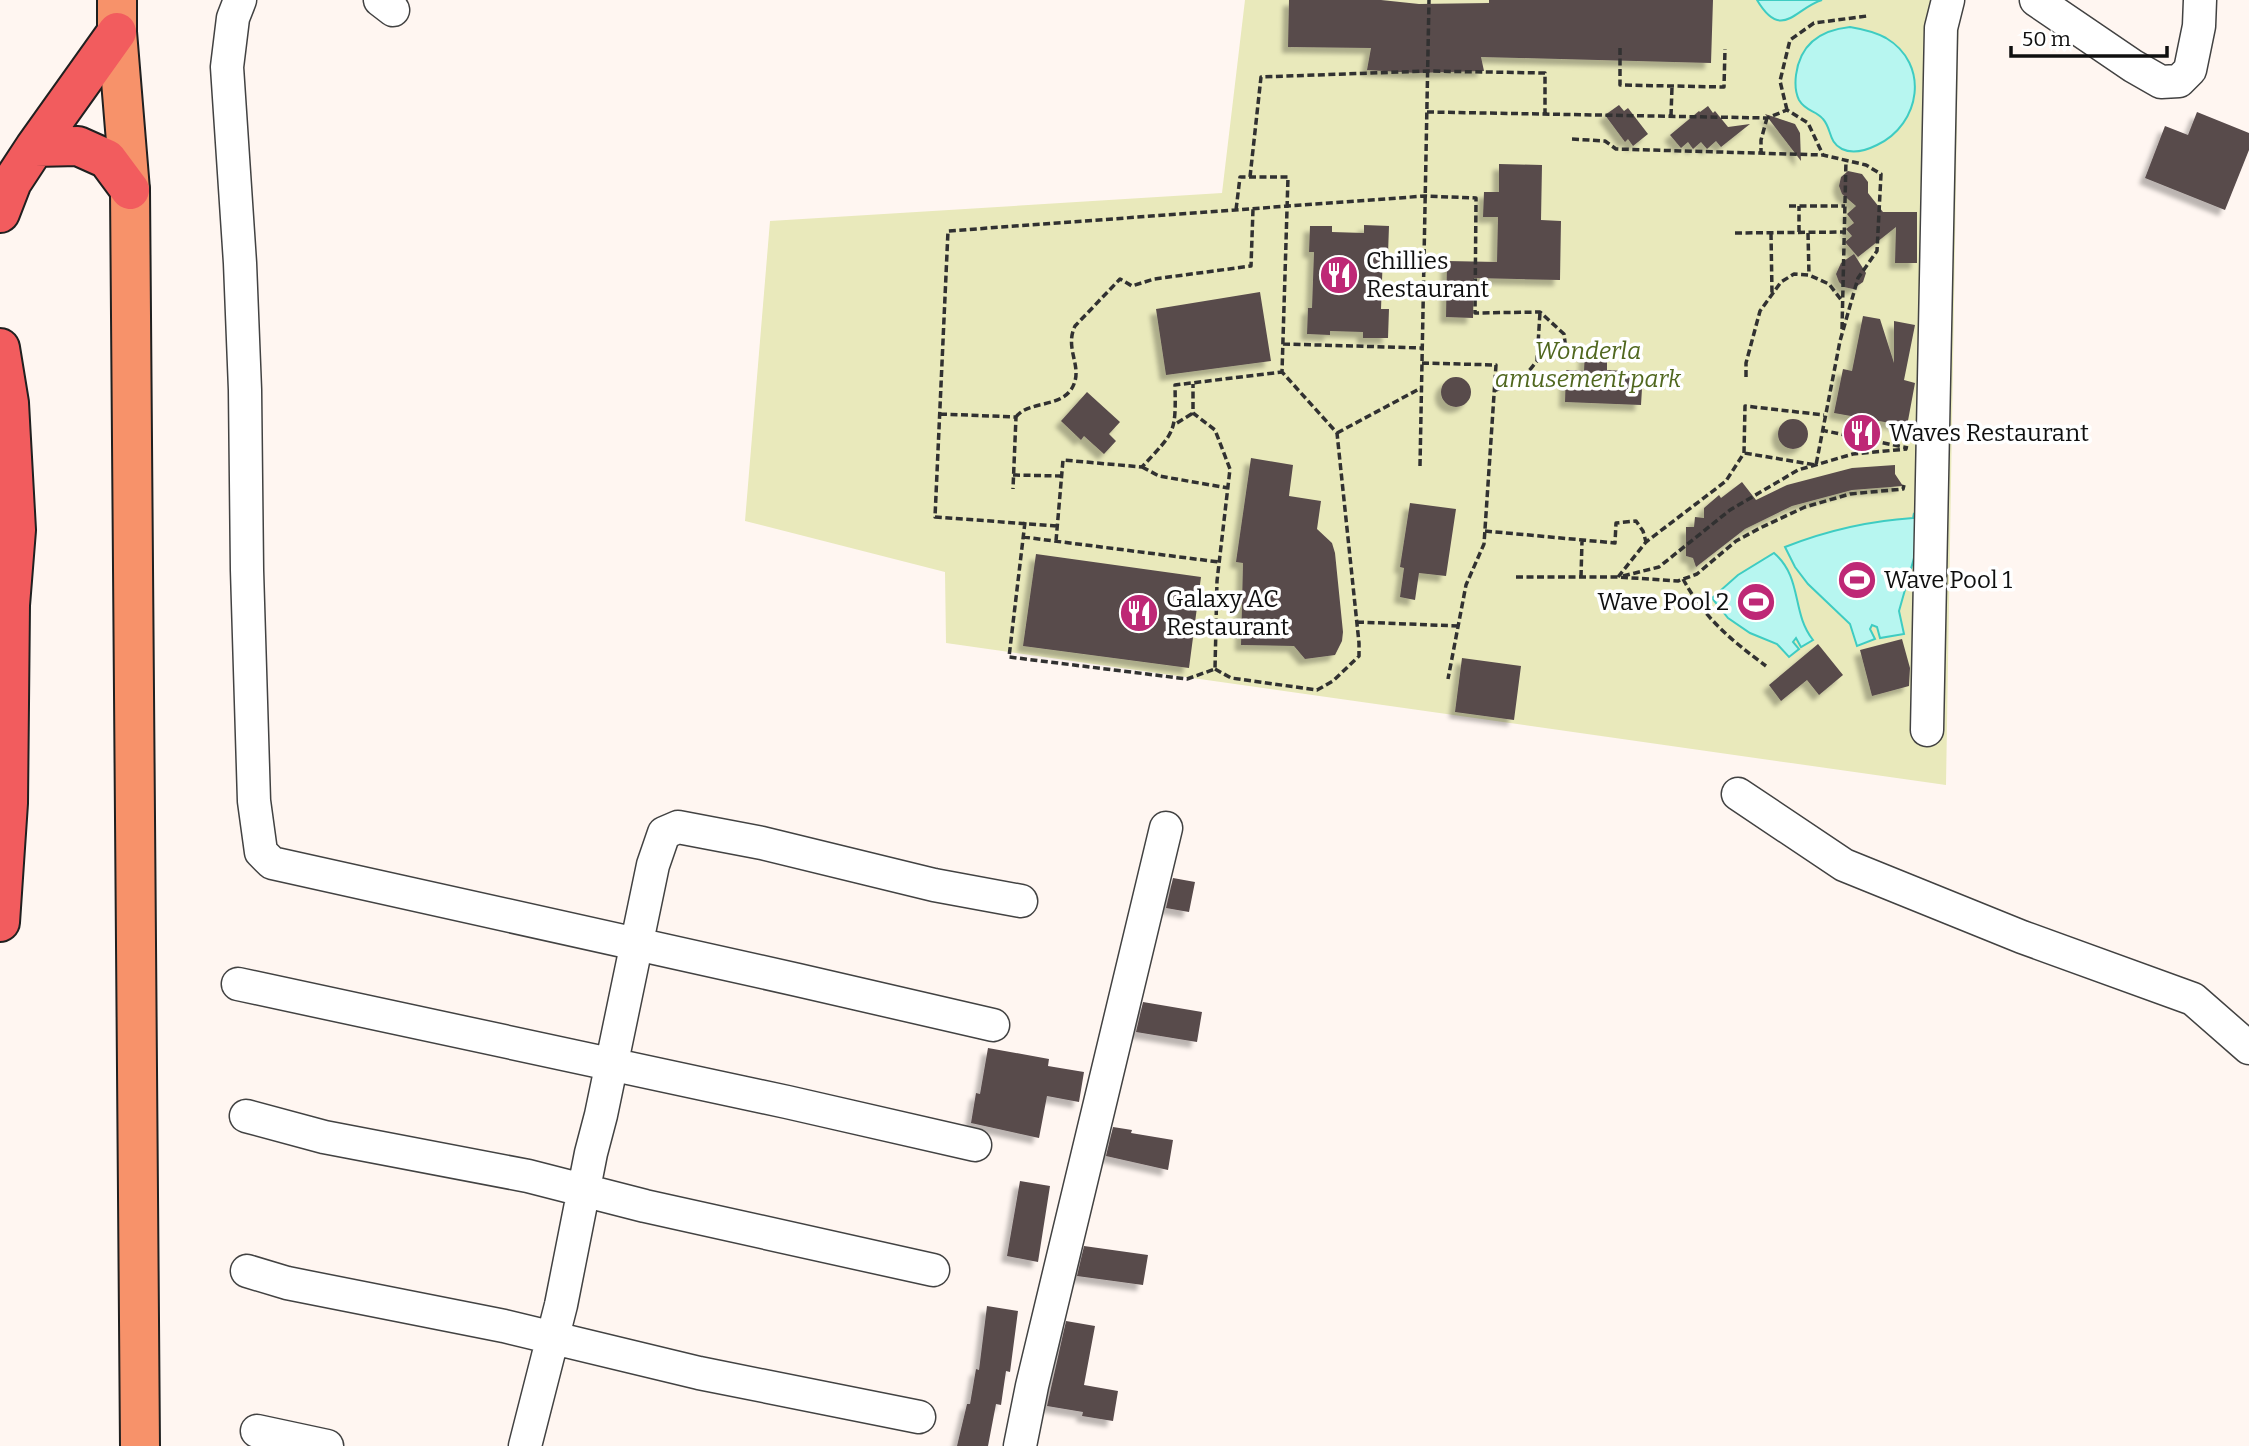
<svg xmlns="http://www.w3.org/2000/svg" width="2249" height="1446" viewBox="0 0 2249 1446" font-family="Bitter,serif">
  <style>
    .green { fill: #e9e9bb }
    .water { fill: #b7f6f0; stroke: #3eccc2; stroke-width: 2 }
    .building { fill: #584b4c; filter: url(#shadow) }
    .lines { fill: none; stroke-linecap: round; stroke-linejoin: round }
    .minor-casing { stroke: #424242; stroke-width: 35 }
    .major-casing { stroke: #202020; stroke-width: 42 }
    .highway-casing { stroke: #202020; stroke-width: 42 }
    .path { stroke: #313131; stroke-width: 3.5; stroke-dasharray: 7 3.5; stroke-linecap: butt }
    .minor { stroke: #fff; stroke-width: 32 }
    .major { stroke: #f7926a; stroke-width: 38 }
    .highway { stroke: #f25c5e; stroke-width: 38 }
    .labels { text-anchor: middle; stroke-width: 7; stroke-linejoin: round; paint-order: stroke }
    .poi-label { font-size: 24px; fill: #0f0f0f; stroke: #fff; text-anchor: start }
    .park-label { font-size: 24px; font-style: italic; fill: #50671f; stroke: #fff }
  </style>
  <defs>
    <filter id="shadow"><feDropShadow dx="-6" dy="6" stdDeviation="2" flood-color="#0004"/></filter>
  </defs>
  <rect width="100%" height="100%" fill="#fff6f1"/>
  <path class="green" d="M1245,0H1959L1946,785L946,643L945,572L745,521L770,221L1222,193Z"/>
  <path class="water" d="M1757,0H1822C1795,8 1782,42 1757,0Z
    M1850,27C1862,29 1875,32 1886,38C1930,64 1921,124 1877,145C1867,150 1854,155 1842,149C1828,142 1832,129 1823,119C1816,110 1806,112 1799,100C1795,92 1795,83 1796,75C1800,44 1821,30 1850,27Z
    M1914,513L1917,531L1914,558L1899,611L1904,634L1880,638L1877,627L1872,625L1870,629L1875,639L1857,646L1850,624L1808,584L1795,567L1785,547C1828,530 1867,521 1913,518Z
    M1774,553C1803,578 1791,612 1813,640L1801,647L1796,638L1793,642L1799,649L1789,657L1777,644L1750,633L1728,618L1712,598L1738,575Z"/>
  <path class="building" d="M1289,0H1381L1419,4L1489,3V0H1713L1711,63L1481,57L1484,71L1416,73L1367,70L1371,48L1288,47Z
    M1619,105L1624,111L1628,108L1648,134L1633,146L1628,139L1625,142L1605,115Z
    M1708,106L1713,113L1715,111L1728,127L1750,124L1721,147L1716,141L1707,149L1701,142L1693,149L1688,142L1681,148L1670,135L1699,111L1700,112Z
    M2197,112L2249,133V150L2225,210L2145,178L2165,126L2188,135Z
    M1765,114L1795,124L1800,133L1801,161Z
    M1499,164L1542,165L1541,220L1561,221L1560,280L1474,278L1473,318L1446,317L1447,261L1497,262L1498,217H1483L1484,192H1499Z
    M1848,171L1862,174L1868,182V193L1883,212H1917V263H1895L1896,227L1858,257L1845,242L1852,236L1846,229L1854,223L1847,214L1856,206L1842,194L1839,186L1841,177Z
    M1364,225L1389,226L1388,254L1383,253L1381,309H1389L1388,338H1363V332L1330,331V335L1307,334L1308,308H1312L1314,252H1309L1310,226H1332V232L1364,233Z
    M1854,254L1866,273L1863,282L1853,289L1844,287L1839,282L1836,274L1841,263Z
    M1260,292L1271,361L1166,375L1156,309Z
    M1863,316L1880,319L1894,363V321L1915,325L1904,380L1915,383L1907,426L1834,413L1843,369L1852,371Z
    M1585,350L1607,351V370L1643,372L1641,405L1565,402L1566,370L1584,371Z
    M1441 392a15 15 0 1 1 30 0a15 15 0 1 1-30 0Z
    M1087,392L1120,422L1109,434L1116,441L1104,454L1084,436L1081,440L1061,421Z
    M1778 434a15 15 0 1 1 30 0a15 15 0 1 1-30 0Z
    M1251,458L1293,465L1289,496L1321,501L1317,529L1332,543L1335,553L1343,632L1342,641L1335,655L1305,659L1294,646L1241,645L1243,563L1236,562Z
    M1895,465V474L1903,486L1852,490L1792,506L1745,529L1696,567L1693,558L1686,556V527H1694L1695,517L1704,518V508L1719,495L1721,498L1742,482L1756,500L1787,485L1852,468Z
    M1410,503L1456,509L1446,576L1419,573L1415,600L1400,597L1404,568L1400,567Z
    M1036,554L1201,577L1189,668L1023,646Z
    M1902,639L1910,668L1909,686L1872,696L1860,650Z
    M1818,644L1843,675L1819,695L1807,680L1781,701L1769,685Z
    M1462,658L1521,666L1514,720L1455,712Z
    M1173,878L1195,882L1189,912L1166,908Z
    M1143,1002L1202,1012L1197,1042L1136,1032Z
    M988,1048L1049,1059L1048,1066L1084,1072L1079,1102L1047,1096L1039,1138L971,1123L976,1093L980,1094Z
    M1113,1127L1132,1130L1131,1133L1173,1140L1168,1170L1106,1156Z
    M1020,1181L1050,1186L1038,1262L1007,1256Z
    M1084,1246L1148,1255L1143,1285L1077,1276Z
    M987,1306L1018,1311L1010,1372L1006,1371L1001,1405L996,1404L988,1446H957L967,1404H970L976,1369L979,1370Z
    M1066,1321L1095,1326L1084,1385L1118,1391L1113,1421L1082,1416L1083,1412L1047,1406Z"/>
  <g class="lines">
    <g class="minor-casing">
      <path id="minor" d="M240,0L233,18L227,67L240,263L245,390L247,570L254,801L261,852L272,863C512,915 753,969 993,1025
        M380,0L393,10
        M2036,0L2133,66L2161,82L2179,81L2190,70L2199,26L2200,0
        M1927,730L1941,28L1948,0
        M1738,794L1844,865L2022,937L2193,999L2249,1048
        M238,984L787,1102L975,1145
        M246,1116L324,1137L528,1176L645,1206L933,1270
        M247,1271L287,1283L504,1326L699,1373L919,1417
        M257,1431L327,1446
        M525,1446L561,1305L591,1153L601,1115L653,865L664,833L678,827L762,843L934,885L1021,901
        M1020,1446L1032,1386L1166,828"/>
    </g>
    <g class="major-casing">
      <path id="major" d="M117,0V32L130,190L140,1446"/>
    </g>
    <g class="highway-casing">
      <path id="highway" d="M35,147L78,146L107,159L130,190
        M0,213L12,182L35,147L117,32
        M0,348L9,403L16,530L10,605L8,803L0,922"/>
    </g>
    <path class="path" d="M1620,48V85L1724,87L1725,49
      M1787,110L1780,81L1790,40L1814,23L1867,16
      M1427,112L1767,118L1787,110L1808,123L1823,155
      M1671,116L1672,87
      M1572,139L1605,141L1616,149L1823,155L1866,165L1881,174L1877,251L1858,278L1840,341L1816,465L1744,453
      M1761,155V140L1767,118
      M1250,177L1261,77L1428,71L1545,73V114
      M1789,206H1845
      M1799,232V206
      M1735,233L1844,232
      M1771,233L1772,293
      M1808,233L1809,275
      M1842,329L1846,160
      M1283,344L1422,348
      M1422,363L1496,365L1484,544L1466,585L1448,679
      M1746,377V363L1760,311L1781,282L1794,274L1809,275L1829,284L1842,301
      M1494,391L1524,377L1537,361L1540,312
      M940,414L1016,417L1013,489
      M1016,417C1029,399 1067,410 1075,381C1080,363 1065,347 1075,326L1120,279L1132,286L1154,279L1251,266L1253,209
      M1177,423L1193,413
      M1821,430L1908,448
      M1337,433L1421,388
      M1420,466L1429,0
      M1142,467L1159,476L1228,488
      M1013,475L1061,476
      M1025,522L1009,657L1187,679L1215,669L1217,581L1230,469L1215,430L1193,413V384
      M1057,526L935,517L948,231L1425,196L1476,198L1475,313L1540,312L1564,334L1567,358
      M1485,531L1615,543L1616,523L1636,521L1643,531L1646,542
      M1023,537L1219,562
      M1056,541L1063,460L1142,467C1175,431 1176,434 1175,385L1282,372
      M1623,576L1659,567L1730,510L1798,470L1853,454L1907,449
      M1516,577H1618L1678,581L1697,574L1736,541L1760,528L1805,507L1850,494L1903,489L1904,485
      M1581,577L1582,541
      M1618,577L1646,542L1726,481L1744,453L1745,406L1824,415
      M1683,579C1704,618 1731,640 1766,666
      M1357,622L1459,626
      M1215,669L1231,678L1317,690L1333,681L1359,656V643L1337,433L1282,372L1288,177H1240L1236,210"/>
    <use href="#minor" class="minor"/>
    <use href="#major" class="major"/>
    <use href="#highway" class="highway"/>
  </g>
  <defs>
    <g id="restaurant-disc" transform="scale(2.0125)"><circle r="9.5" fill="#be2876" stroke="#fff"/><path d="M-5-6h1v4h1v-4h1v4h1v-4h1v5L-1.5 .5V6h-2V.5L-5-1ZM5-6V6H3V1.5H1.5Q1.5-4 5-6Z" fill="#fff"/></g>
    <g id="stadium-disc" transform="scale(2.0125)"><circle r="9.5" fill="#be2876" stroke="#fff"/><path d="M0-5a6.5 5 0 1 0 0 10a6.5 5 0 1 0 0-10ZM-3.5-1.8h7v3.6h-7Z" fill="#fff"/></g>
  </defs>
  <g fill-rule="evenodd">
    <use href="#restaurant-disc" x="1339" y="275"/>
    <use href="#restaurant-disc" x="1862" y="433"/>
    <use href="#stadium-disc" x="1857" y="580"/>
    <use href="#stadium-disc" x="1756" y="602"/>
    <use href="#restaurant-disc" x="1139" y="613"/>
  </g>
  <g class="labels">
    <g class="poi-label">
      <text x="1366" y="269">Chillies<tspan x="1366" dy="28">Restaurant</tspan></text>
      <text x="1889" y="441">Waves Restaurant</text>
      <text x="1884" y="588">Wave Pool 1</text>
      <text x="1166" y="607">Galaxy AC<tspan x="1166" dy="28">Restaurant</tspan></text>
      <text x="1729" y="610" text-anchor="end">Wave Pool 2</text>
    </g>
    <g class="park-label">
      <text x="1588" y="359">Wonderla<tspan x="1588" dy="28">amusement park</tspan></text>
    </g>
  </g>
  <path d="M2011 46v10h156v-10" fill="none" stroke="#0f0f0f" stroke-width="3.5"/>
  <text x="2022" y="46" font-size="21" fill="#0f0f0f" stroke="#ffffff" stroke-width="5" paint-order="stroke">50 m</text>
</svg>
